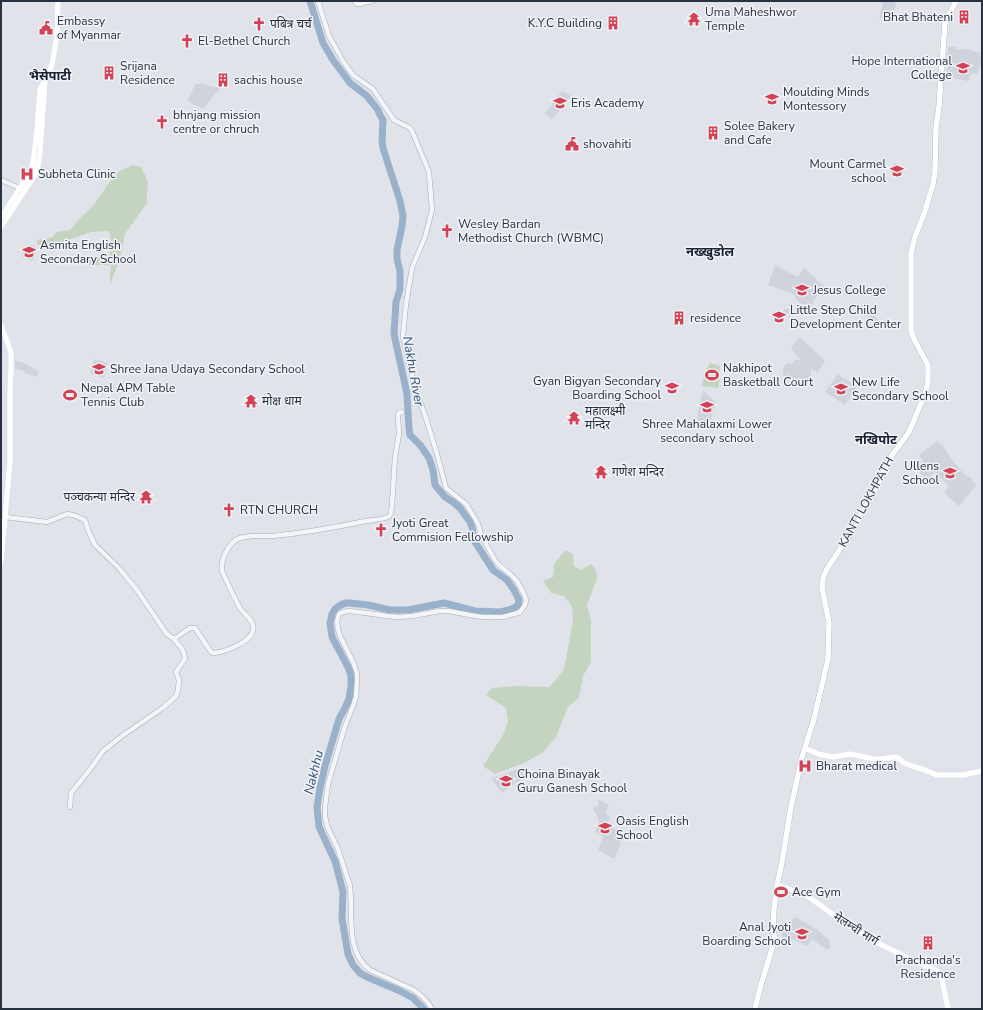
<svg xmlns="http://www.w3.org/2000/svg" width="983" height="1010" viewBox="0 0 983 1010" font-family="'Nunito Sans','Noto Sans Devanagari',sans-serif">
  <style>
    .built { fill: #ced3dc }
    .green { fill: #c5d4c1 }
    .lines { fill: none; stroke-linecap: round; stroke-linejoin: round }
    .river { stroke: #9ab1cb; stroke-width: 7 }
    .tertiary-casing { stroke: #a5abb4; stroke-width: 5.5 }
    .primary-casing { stroke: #9fa8b6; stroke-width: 6 }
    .tertiary { stroke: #f3f5f8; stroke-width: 4.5 }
    .secondary { stroke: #fff; stroke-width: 5 }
    .primary { stroke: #fff; stroke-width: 5.5 }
    .labels { text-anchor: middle; stroke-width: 3; stroke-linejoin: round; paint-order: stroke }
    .poi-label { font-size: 12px; fill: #283142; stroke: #f0f3f7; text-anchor: start }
    .street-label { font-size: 12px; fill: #283142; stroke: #f0f3f7 }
    .neighbourhood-label { font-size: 13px; font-weight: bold; fill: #1a2233; stroke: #f0f3f7 }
    .water-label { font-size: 13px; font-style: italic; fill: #314f77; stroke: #f0f3f7 }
  </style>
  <rect width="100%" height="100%" fill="#e0e4ea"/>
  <path class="built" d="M883,1H890L896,3L892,21L879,18Z
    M948,47H956V50L967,49L980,53V57L982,58V63L977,74L972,73L968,81L947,77Z
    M195,84H205L207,85L208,86L220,88L203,109L187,101L194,87Z
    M562,91L571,96L552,120L545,113Z
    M894,163L898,165V167L904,170L900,179L892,174V173L889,171Z
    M32,245L36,247L35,255L33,261L21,257L23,254L22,251L24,248Z
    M775,265L798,277L804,268L816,278L817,281L823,285L809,309L795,299L796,295L768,285Z
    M868,303L879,323L874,326L863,309L862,311L863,312L861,316L857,312L861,306Z
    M784,309H791L790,317L783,316L780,324L772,322L775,316L774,315L775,311L784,314Z
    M800,337L825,361L817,373L811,368V376L807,382H803L799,384H795L794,380L789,377L786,379L783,374V370L784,366L789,363L791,365L796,359L799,360H800L807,365L799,358L794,353L791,347Z
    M94,359L108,363L104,378L90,374Z
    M15,361L24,363L39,371L37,377L25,373V371L15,369Z
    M838,374L857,387L845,405L825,392Z
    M703,390L716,403L708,428L698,426V411Z
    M937,441L943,446L953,461L965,475L971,478L974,483L977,484L959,506L944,493L949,486L935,472L927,481L916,468L923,460L919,455Z
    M521,768L528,776L515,783L502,793L491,778Z
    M597,799L609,805L605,813L610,816L608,824L622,835L620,846L614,859L598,850L603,837L595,832L599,821L597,815L593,810L594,807H596L599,804Z
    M795,917L818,930L830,941V949H826L812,939L808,946L789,938H782V928L790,929V921Z"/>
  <path class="green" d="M132,165L141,167C143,172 146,176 147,179C149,187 146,195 147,203L125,234L119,261L110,285V275L111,265H88L89,258L109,257L112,242L109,231L91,232L62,242L37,245V240L51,238L57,232L70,230L80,218L93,206L116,173Z
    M710,363L720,366L719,384L718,388L702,386C704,378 705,370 710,363Z
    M565,550L573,554L574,566L581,570L591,564L596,570L597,579L587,605L591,620V662L583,676L579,698L568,707L556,737L542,753L524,763L495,774L483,766L503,735L508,722L506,708L486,695L492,688L514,686L549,687L554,682L564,669L573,621L572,607L564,596L551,593L543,581L553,577L554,569L553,566Z"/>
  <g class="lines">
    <path class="river" d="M310,1L323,43L333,60L350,83L367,96L378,110L380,115L383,120L382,141L383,148L400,201L403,216L402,226L397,250V259L400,271V289L396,302L394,334L407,394L409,428L410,435L421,446L429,458L433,470L435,485L445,497L453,502L460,508L470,522L472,527L473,536L475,542L493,570L507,580L514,590L519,600L518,605L516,607L509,610L500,612L475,611L444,603L408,610H390L368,605L350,603H345L339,606L335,609L332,614L330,623L332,637L349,669L351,676V686L349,699L345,708L339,719L325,766L320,788L317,807L319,827L335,861L341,884L343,892L342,919L348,954L353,965L360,973L367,977L400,991L413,998L424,1009"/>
    <g class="tertiary-casing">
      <path id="tertiary" d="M318,1L329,36L343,61L353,75L373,89L394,120L410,128L412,131L429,172L432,210L425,237L412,268L406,304L403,336L415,390L424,412L437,454L446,488L466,504L473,515L478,524L481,535L495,560L498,564L510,574L517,581L522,590L525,596L526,601L525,605L520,612L514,614L503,617H482L470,615L449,611H440L412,616L398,617L387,616L374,614L349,611L343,612L339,614L337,621L338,629L340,636L353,662L357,673V681L356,697L353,706L345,726L328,784L325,807V816L327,826L338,849L350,886C353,913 345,952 370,970L414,990C421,995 428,1001 432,1009
        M355,1L357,4H359L372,1
        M1,180L22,189
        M5,517L47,522L67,514L73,515L85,520L88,530L95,545L119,568L137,590L166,633L171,637L174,639L182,649L184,653L185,659L176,672L179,680L178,690L176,696L164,707L122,736L103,751L91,768L71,793L70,807
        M174,639L190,628H195L211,652L213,653C225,652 257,641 253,625C251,618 244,614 240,608C233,596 228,583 222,571C220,561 229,541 240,538C249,535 263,536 273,536C303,533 332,528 361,522C370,520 380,520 388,517L391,514L392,505L395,457L399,434L398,415L399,413L402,412"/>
    </g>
    <g class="primary-casing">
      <path id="primary" d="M755,1009L760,988L775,939L773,930L774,909L777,885L782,862L791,807L802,757L814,719L828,659L829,623L822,587L823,578L827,569L855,526L878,484L890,458L909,432L925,394L928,382V365L915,341L911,331V253L915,237L924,214L933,184L935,171L936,128L939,106L945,23L956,1"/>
    </g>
    <use href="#tertiary" class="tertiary"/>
    <path class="secondary" d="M1,217L30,173L33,164L37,129L40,89L48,75L52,64L57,36L58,1
      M1,227L35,175L38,166L40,153L45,81
      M1,325L11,352V368L10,391V461L1,562
      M805,748L818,754L833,757L850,754L874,759H882L894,757L898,758L904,763L915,767L925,770L937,775H963L982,771
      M777,885L806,895L849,926L874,941L916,962L936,970L941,975L948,1009"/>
    <use href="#primary" class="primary"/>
  </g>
  <defs>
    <g id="building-bare" transform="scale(1.08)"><path d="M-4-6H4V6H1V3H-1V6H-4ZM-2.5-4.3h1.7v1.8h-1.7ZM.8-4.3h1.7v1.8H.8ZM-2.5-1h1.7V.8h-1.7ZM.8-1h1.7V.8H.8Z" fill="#d24254" stroke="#f0f3f7" stroke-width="2.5" paint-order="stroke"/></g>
    <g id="temple-bare" transform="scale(1.08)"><path d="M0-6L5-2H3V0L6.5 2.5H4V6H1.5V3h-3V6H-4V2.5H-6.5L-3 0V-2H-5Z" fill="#d24254" stroke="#f0f3f7" stroke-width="2.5" paint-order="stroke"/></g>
    <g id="church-bare" transform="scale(1.08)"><path d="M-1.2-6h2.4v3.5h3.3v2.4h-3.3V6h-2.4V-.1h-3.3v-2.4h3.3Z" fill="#d24254" stroke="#f0f3f7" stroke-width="2.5" paint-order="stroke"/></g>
    <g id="civic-bare" transform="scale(1.08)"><path d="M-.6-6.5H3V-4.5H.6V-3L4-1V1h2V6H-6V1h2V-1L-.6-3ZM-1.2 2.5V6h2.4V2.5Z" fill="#d24254" stroke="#f0f3f7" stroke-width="2.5" paint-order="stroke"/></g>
    <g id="university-bare" transform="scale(1.08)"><path d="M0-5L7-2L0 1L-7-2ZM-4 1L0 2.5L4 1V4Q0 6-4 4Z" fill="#d24254" stroke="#f0f3f7" stroke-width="2.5" paint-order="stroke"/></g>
    <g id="school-bare" transform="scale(1.08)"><path d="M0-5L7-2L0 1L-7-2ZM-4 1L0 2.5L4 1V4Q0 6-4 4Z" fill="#d24254" stroke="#f0f3f7" stroke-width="2.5" paint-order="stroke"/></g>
    <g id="hospital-bare" transform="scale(1.08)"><path d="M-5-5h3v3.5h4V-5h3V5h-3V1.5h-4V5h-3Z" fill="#d24254" stroke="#f0f3f7" stroke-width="2.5" paint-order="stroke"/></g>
    <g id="stadium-bare" transform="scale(1.08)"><path d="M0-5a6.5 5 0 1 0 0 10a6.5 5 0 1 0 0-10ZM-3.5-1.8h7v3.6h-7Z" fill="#d24254" stroke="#f0f3f7" stroke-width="2.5" paint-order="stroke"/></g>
  </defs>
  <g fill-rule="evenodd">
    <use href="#building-bare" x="964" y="17"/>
    <use href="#temple-bare" x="694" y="19"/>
    <use href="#building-bare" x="613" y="23"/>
    <use href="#church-bare" x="259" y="24"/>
    <use href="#civic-bare" x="46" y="28"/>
    <use href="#church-bare" x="187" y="41"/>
    <use href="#university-bare" x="963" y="68"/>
    <use href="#building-bare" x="109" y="73"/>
    <use href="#building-bare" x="223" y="80"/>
    <use href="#school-bare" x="772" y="99"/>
    <use href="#school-bare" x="560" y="103"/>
    <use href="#church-bare" x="162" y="122"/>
    <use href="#building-bare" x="713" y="133"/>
    <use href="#civic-bare" x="572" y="144"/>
    <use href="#school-bare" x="897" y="171"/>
    <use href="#hospital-bare" x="27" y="174"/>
    <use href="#church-bare" x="447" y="231"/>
    <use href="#school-bare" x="29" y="252"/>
    <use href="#university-bare" x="802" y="290"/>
    <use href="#school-bare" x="779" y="317"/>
    <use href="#building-bare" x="679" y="318"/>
    <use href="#school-bare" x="99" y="369"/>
    <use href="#stadium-bare" x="712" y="375"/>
    <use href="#school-bare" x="672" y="388"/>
    <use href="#school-bare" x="841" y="389"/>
    <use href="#stadium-bare" x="70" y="395"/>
    <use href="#temple-bare" x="251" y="401"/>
    <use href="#school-bare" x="707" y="407"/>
    <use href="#temple-bare" x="574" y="418"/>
    <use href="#temple-bare" x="601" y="472"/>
    <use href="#school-bare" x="950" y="473"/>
    <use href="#temple-bare" x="146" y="497"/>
    <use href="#church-bare" x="229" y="510"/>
    <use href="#church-bare" x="381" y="530"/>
    <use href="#hospital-bare" x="805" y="766"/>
    <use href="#school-bare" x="506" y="781"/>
    <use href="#school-bare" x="605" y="828"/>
    <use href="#stadium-bare" x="781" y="892"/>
    <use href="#school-bare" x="802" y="934"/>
    <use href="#building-bare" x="928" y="943"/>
  </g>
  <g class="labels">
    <g class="poi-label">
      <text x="705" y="16">Uma Maheshwor<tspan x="705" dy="14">Temple</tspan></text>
      <text x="953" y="21" text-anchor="end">Bhat Bhateni</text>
      <text x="57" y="25">Embassy<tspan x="57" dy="14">of Myanmar</tspan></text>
      <text x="602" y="27" text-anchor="end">K.Y.C Building</text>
      <text x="270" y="28">पबित्र चर्च</text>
      <text x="198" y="45">El-Bethel Church</text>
      <text x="952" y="65" text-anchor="end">Hope International<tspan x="952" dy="14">College</tspan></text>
      <text x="120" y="70">Srijana<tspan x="120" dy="14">Residence</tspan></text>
      <text x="234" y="84">sachis house</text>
      <text x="783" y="96">Moulding Minds<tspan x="783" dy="14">Montessory</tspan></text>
      <text x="571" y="107">Eris Academy</text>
      <text x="173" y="119">bhnjang mission<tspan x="173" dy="14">centre or chruch</tspan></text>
      <text x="724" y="130">Solee Bakery<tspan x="724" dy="14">and Cafe</tspan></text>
      <text x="583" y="148">shovahiti</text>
      <text x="886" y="168" text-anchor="end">Mount Carmel<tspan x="886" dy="14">school</tspan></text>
      <text x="38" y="178">Subheta Clinic</text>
      <text x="458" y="228">Wesley Bardan<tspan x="458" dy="14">Methodist Church (WBMC)</tspan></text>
      <text x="40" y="249">Asmita English<tspan x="40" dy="14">Secondary School</tspan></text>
      <text x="813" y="294">Jesus College</text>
      <text x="790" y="314">Little Step Child<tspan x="790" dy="14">Development Center</tspan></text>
      <text x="690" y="322">residence</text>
      <text x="723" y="372">Nakhipot<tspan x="723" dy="14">Basketball Court</tspan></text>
      <text x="110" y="373">Shree Jana Udaya Secondary School</text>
      <text x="661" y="385" text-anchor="end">Gyan Bigyan Secondary<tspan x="661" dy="14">Boarding School</tspan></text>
      <text x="852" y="386">New Life<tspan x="852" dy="14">Secondary School</tspan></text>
      <text x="81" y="392">Nepal APM Table<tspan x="81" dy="14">Tennis Club</tspan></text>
      <text x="262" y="405">मोक्ष धाम</text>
      <text x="585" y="415">महालक्ष्मी<tspan x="585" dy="14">मन्दिर</tspan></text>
      <text x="707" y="428" text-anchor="middle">Shree Mahalaxmi Lower<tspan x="707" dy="14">secondary school</tspan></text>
      <text x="939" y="470" text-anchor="end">Ullens<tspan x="939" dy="14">School</tspan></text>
      <text x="612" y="476">गणेश मन्दिर</text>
      <text x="135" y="501" text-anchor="end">पञ्चकन्या मन्दिर</text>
      <text x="240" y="514">RTN CHURCH</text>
      <text x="392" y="527">Jyoti Great<tspan x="392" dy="14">Commision Fellowship</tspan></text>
      <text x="816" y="770">Bharat medical</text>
      <text x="517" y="778">Choina Binayak<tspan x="517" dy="14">Guru Ganesh School</tspan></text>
      <text x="616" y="825">Oasis English<tspan x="616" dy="14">School</tspan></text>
      <text x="792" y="896">Ace Gym</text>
      <text x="791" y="931" text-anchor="end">Anal Jyoti<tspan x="791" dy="14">Boarding School</tspan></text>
      <text x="928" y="964" text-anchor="middle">Prachanda's<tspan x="928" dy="14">Residence</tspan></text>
    </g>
    <g class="street-label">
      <text transform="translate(866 502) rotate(-61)" y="4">KANTI LOKHPATH</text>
      <text transform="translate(856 929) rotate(32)" y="4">मेलम्ची मार्ग</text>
    </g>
    <g class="neighbourhood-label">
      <text x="50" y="80">भैसेपाटी</text>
      <text x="710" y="256">नख्खुडोल</text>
      <text x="876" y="444">नखिपोट</text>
    </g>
    <g class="water-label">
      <text transform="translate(414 371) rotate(80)" y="5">Nakhu River</text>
      <text transform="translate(313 772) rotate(-76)" y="5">Nakhhu</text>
    </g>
  </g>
  <rect width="983" height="1010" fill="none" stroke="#283142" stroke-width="4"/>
</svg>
